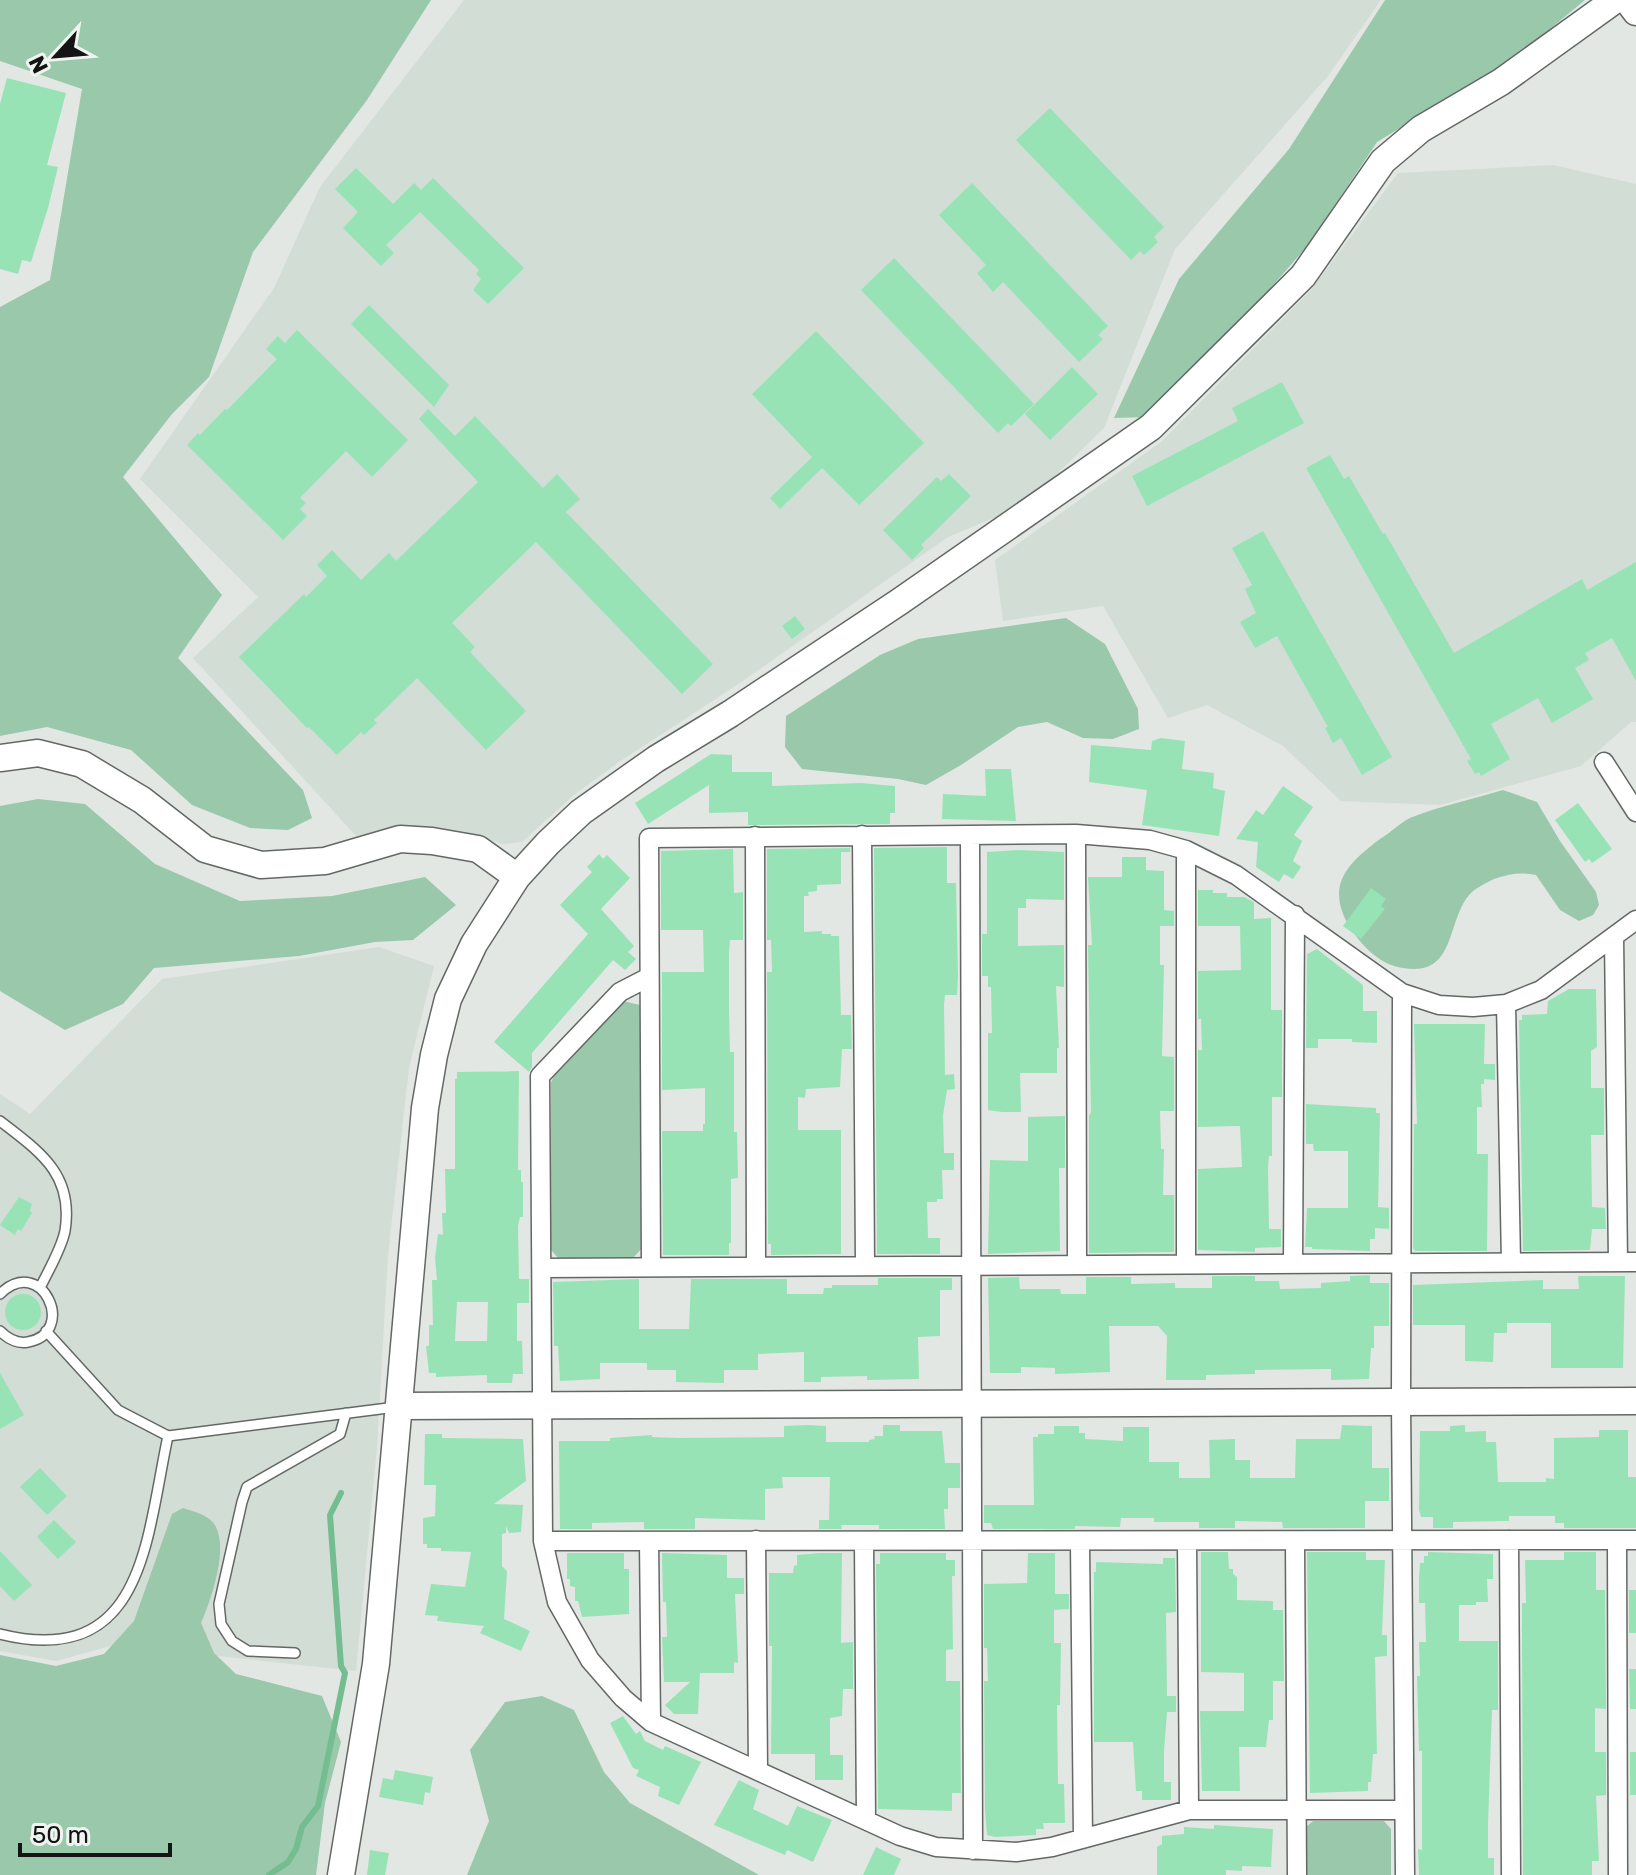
<svg xmlns="http://www.w3.org/2000/svg" width="1636" height="1875" viewBox="0 0 1636 1875" font-family="Rubik,sans-serif">
  <style>
    .built { fill: #d1ddd5 }
    .green { fill: #9ac8ab }
    .lines { fill: none; stroke-linecap: round; stroke-linejoin: round }
    .stream { stroke: #73bd91; stroke-width: 6 }
    .building { fill: #98e3b6; fill-rule: evenodd }
    .lane-casing { stroke: #646865; stroke-width: 12 }
    .street-casing { stroke: #646865; stroke-width: 21 }
    .secondary-casing { stroke: #646865; stroke-width: 29 }
    .lane { stroke: #fff; stroke-width: 9 }
    .street { stroke: #fff; stroke-width: 18 }
    .secondary { stroke: #fff; stroke-width: 26 }
  </style>
  <rect width="100%" height="100%" fill="#e2e7e3"/>
  <path class="built" d="M464,0H1381L1328,76L1175,249L1104,428L1025,505L948,537L737,685L619,762L575,794L522,842L503,844L465,832L431,826L390,829L358,838L193,658L258,597L140,479L274,288L320,187Z
    M1553,165L1636,184V722H1631L1581,766L1440,805L1341,801L1283,746L1207,705L1168,718L1103,606L1003,621L995,560L1161,442L1311,290L1398,173Z
    M379,947L434,966L409,1068L388,1255L377,1447L356,1671L209,1655L132,1640L56,1661L0,1651V1094L30,1114L162,979Z"/>
  <path class="green" d="M0,0H431L367,100L253,252L209,377L172,414L123,477L222,595L178,658L303,790L312,818L288,830L250,828L192,805L131,750L47,727L0,736V307L50,280L82,89L0,61Z
    M1385,0H1585L1515,58L1377,142L1309,244L1254,307L1146,417L1114,418L1179,279L1289,149Z
    M1066,618L1105,644L1138,709L1139,729L1113,739L1083,738L1047,722L1018,727L961,765L926,785L898,779L802,769L785,747L786,716L880,655L918,639Z
    M1503,790L1537,802L1560,841L1596,892L1599,905L1593,915L1579,921L1560,910L1536,875C1521,872 1508,874 1494,879C1486,883 1475,888 1469,895C1446,923 1456,977 1403,968C1379,965 1360,944 1348,924C1325,883 1350,862 1380,839C1390,833 1400,823 1410,818C1440,806 1473,799 1503,790Z
    M38,799L85,804L155,864L240,901L332,896L425,877L456,905L413,940L375,942L299,956L154,968L123,1004L65,1030L0,991V806Z
    M623,1001L640,1005L641,1249L634,1257L559,1259L551,1250V1083L555,1072Z
    M183,1508C195,1512 210,1515 216,1527C228,1551 211,1600 201,1623L214,1653L236,1674L322,1696L341,1742L325,1803L316,1875H0V1655L56,1666L104,1654L134,1621L172,1514Z
    M542,1696L574,1710L604,1772L630,1803L759,1875H467L489,1821L470,1750L505,1702Z
    M1313,1821H1384L1391,1829V1875H1305V1828Z"/>
  <g class="lines">
    <path class="stream" d="M269,1875L288,1862L296,1849L302,1827L318,1806L345,1673L341,1666L330,1515L341,1493"/>
  </g>
  <path class="building" d="M7,78L66,93L47,165L58,167L48,208L31,262L22,260L18,274L0,269V104Z
    M1050,108L1164,227L1154,237L1158,242L1144,255L1140,251L1131,260L1016,140Z
    M356,168L393,204L414,183L421,190L433,178L524,268L488,304L473,290L481,279L476,274L479,270L420,212L386,245L394,253L381,266L343,228L358,212L335,189Z
    M972,183L1108,326L1098,335L1103,339L1079,362L1003,282L993,292L977,273L986,265L939,215Z
    M894,258L1034,404L1011,426L1008,423L998,433L861,290Z
    M369,305L449,385L434,407L351,324Z
    M297,330L408,440L372,477L346,451L300,498L306,503L300,509L307,516L283,540L187,445L198,433L200,435L225,409L227,410L277,359L266,349L278,336L285,343Z
    M816,331L924,443L859,505L822,468L780,509L770,498L812,457L752,394Z
    M1072,367L1098,394L1050,440L1025,414Z
    M1282,382L1304,423L1147,506L1132,476L1238,421L1232,408Z
    M428,409L455,436L475,416L543,488L557,474L580,499L566,512L713,664L682,694L536,542L452,623L475,647L470,652L526,711L486,750L417,678L374,720L377,723L364,735L361,732L337,755L309,727L307,728L239,657L304,594L306,597L327,576L317,565L332,550L361,580L389,553L396,561L478,482L419,419Z
    M1330,455L1344,479L1349,476L1383,534L1385,533L1454,653L1582,579L1587,590L1636,562V681L1612,638L1585,653L1589,660L1575,668L1593,699L1552,723L1538,698L1491,724L1510,759L1481,776L1479,772L1475,774L1467,761L1471,759L1306,468Z
    M949,474L971,496L921,545L924,548L912,560L883,530L937,477L941,481Z
    M1263,531L1392,757L1362,775L1341,738L1333,743L1325,728L1328,727L1277,636L1255,648L1240,622L1256,613L1245,589L1252,585L1232,548Z
    M795,616L805,629L792,639L782,626Z
    M1161,738L1185,741L1182,769L1214,773L1213,788L1225,791L1219,836L1142,825L1147,790L1089,782L1091,745L1151,750L1152,741Z
    M711,754L732,755V772H772V786L861,783L895,786V813H890V824L748,825V812L709,813V785L648,824L635,803Z
    M985,769H1011L1016,821L942,819L943,794L986,796Z
    M1283,786L1313,807L1294,835L1302,841L1293,861L1301,867L1293,879L1284,874L1279,882L1256,867L1258,842L1236,839L1256,810L1263,815Z
    M1578,803L1612,849L1592,863L1589,859L1585,862L1555,820Z
    M947,847V883H956L958,976L957,995H945L944,1004L945,1075L954,1074L955,1089L947,1090L943,1115L944,1153H954V1170H942L943,1199H937V1202H927L928,1238H940V1254H877L874,848Z
    M850,848V852H841V884L817,885V891L808,892L809,896H804V932L822,931V934H831V936H839L841,1015H851L852,1049H842L840,1087L806,1089L805,1098L798,1097V1130H841V1254L771,1255V1244H768L767,972H772L771,940H767V849Z
    M733,849L734,893L743,892V940H730L729,953V1011L730,1052H734V1132H737L738,1178L731,1179V1243H729V1255H663L662,1131H703V1124H705V1088L662,1090V972H704L703,930H661V851Z
    M1018,850L1064,852V900L1026,899V908H1018V946L1064,945V987L1056,986L1059,1048H1057V1073H1020L1021,1112H1002L988,1110V1033H992L991,987H988V976H982V934H987V852Z
    M599,854L603,859L607,855L630,878L601,909L634,946L628,952L636,959L625,970L613,960L532,1053V1067L529,1072L494,1042L588,934L560,905L592,872L587,867Z
    M1122,857H1146V870L1164,871V910L1174,911V926H1160V965H1164L1162,1056L1174,1057V1111H1160L1161,1149H1164L1163,1195H1174V1252L1089,1253V1116L1091,1112L1088,945H1092L1088,877H1122Z
    M1371,888L1386,899L1381,906L1385,909L1361,939L1343,926Z
    M1198,890H1213V893H1227V897H1244L1254,902V919L1271,918V1010H1282V1097H1272V1156H1269L1268,1168L1269,1229H1281V1247L1255,1248V1252L1198,1250V1169L1242,1167L1240,1126L1198,1127V1050H1202L1201,1019H1198V971L1241,970L1240,926H1198Z
    M1317,949L1363,985V1011H1377V1043L1352,1042V1039H1318V1048H1306L1307,954Z
    M1569,989H1596L1597,1047L1591,1051V1088H1604V1135H1591L1592,1207L1605,1208L1606,1229H1592L1590,1250L1523,1251L1519,1020H1522V1015L1547,1014L1548,1001Z
    M1414,1024H1485L1484,1064H1495V1080L1484,1079V1084H1481L1482,1107H1477V1154H1488L1487,1251H1415L1413,1248L1414,1124H1417Z
    M519,1071L518,1170H521V1182H523V1217H520L518,1226L519,1279H529V1303H517V1341H522L523,1374H513L512,1383H487V1375L436,1377V1373H429L426,1346H429V1325H433L432,1280H437L435,1258L438,1234L443,1235L442,1213H446L445,1169H455V1079H457V1072ZM457,1302H488L487,1341H455Z
    M1306,1104L1376,1108V1113H1380L1378,1207L1389,1208V1229L1375,1228V1239H1370V1251L1312,1249V1247H1305L1307,1208H1348V1151H1314L1313,1144H1306Z
    M1065,1116V1168H1059L1060,1251L988,1254L990,1160L1028,1161V1117Z
    M19,1197L32,1204L30,1211L32,1213L21,1231L18,1229L15,1235L0,1225Z
    M1370,1275V1283H1389V1326H1374V1348H1371L1369,1379L1331,1380V1369L1255,1370V1374L1206,1375V1380H1166L1167,1336L1158,1326H1109L1110,1372L1055,1374V1368L1021,1367V1373H990L988,1278L1019,1277L1020,1289H1060L1061,1294H1086V1277H1131V1284L1175,1283V1288H1212V1276H1255V1281H1279L1280,1289L1321,1288V1283L1350,1281V1276Z
    M1578,1276H1625L1623,1368H1551V1323H1507V1333H1494L1493,1362L1465,1361V1325H1413V1285L1543,1280V1289H1579Z
    M878,1278H952V1290H940V1336L918,1337L919,1379L867,1380V1376L821,1377V1382H804V1352L758,1354V1370H724V1383L676,1382V1370H647V1363H600V1379L560,1381L558,1346H554L553,1282L639,1279V1329H689L691,1279H787V1294H823L824,1288H832V1285H878Z
    M5 1312a18 18 0 1 1 36 0a18 18 0 1 1-36 0Z
    M0,1373L24,1415L0,1429Z
    M807,1425L826,1426V1442H869V1440L875,1439L874,1436H883V1425H900V1431H942L945,1463H960V1488H948V1509H944L945,1529H879V1525H841L842,1529H819V1520H829L830,1477H782L783,1488L765,1489V1520L695,1518V1529H644V1522L592,1523V1529H560L559,1441H610V1438L652,1435V1437L679,1438L784,1437V1426Z
    M1342,1425L1372,1426V1468H1389V1501H1365V1528H1283L1282,1522L1235,1521V1528H1199V1522H1154V1518H1121L1120,1527L1075,1526V1529H993L991,1523H984V1505H1034L1033,1437H1038V1434H1054V1426H1079V1433H1085V1439L1123,1441V1427H1149V1462H1179V1478H1210L1209,1440L1235,1439V1460H1250V1478H1295L1296,1439H1340Z
    M1465,1425V1432L1486,1431V1442H1496L1498,1482H1546V1478L1554,1479V1438L1599,1437V1430H1628V1477H1636V1528H1564V1523H1555V1516H1509V1521L1453,1522V1528H1433V1517H1421L1419,1510L1420,1431H1450V1426Z
    M425,1434H442V1438L523,1439L526,1481L494,1504L523,1505L521,1532L509,1533L506,1526V1533L502,1534V1566L507,1571L504,1619L530,1631L521,1651L480,1633L484,1626L437,1621L438,1616L425,1615L431,1584L465,1587L471,1552L441,1551V1548H427V1544H423V1518L435,1516L436,1485H424Z
    M40,1468L67,1496L47,1515L20,1487Z
    M54,1520L76,1542L58,1559L37,1537Z
    M0,1551L32,1585L14,1601L0,1586Z
    M1201,1552H1228L1229,1569H1233V1574L1237,1577V1600L1273,1601V1610H1283L1284,1681H1273V1720H1269L1266,1747H1239L1240,1791H1202L1200,1711H1244V1673L1201,1672Z
    M1307,1552H1366V1560H1385L1382,1635H1387V1656L1375,1657L1377,1754H1373L1371,1782H1368V1791L1310,1793Z
    M1428,1552L1493,1554V1579H1487L1488,1602H1476V1605H1459V1641H1498V1710H1492L1488,1824V1858H1494V1875H1419L1418,1849L1422,1850V1751H1419L1417,1676H1420L1419,1642H1426L1425,1603H1419V1578L1420,1563H1424V1556H1428Z
    M1564,1552H1596V1590H1605L1606,1709L1595,1708V1752H1606V1795L1596,1796L1599,1861H1592V1875H1523L1522,1638V1603H1526L1525,1560H1564Z
    M567,1553H624V1569H629V1614L582,1617L578,1601H575V1587L570,1586V1579H567Z
    M662,1553L727,1555V1578H744V1594H735L738,1663L734,1662V1673H700L698,1714H674L665,1705L690,1682H664L662,1637H667L666,1602H663Z
    M820,1553H842L841,1643L853,1642V1689H843L842,1716L830,1718V1755H843V1780H815V1754H771L772,1646H769V1573H793L794,1565L797,1566V1555Z
    M880,1553H946V1560H955V1576H952L953,1649L946,1650V1681H960L961,1793H952V1811L878,1809L876,1564H880Z
    M1028,1553H1055V1594H1069V1609L1054,1610V1643H1061L1060,1705H1057L1058,1784H1064L1065,1823H1043L1044,1829H1036V1835L995,1837L987,1835L985,1810L984,1681H988L987,1648H984V1584L1027,1583Z
    M1163,1558H1175L1176,1612L1166,1613L1167,1696H1176V1712H1167L1164,1751V1782H1171V1800H1142V1791H1136L1133,1742H1094V1572H1096V1562L1163,1564Z
    M1629,1590H1636V1633H1629Z
    M1629,1669H1636V1709H1630Z
    M623,1716L636,1734L640,1731L645,1741L663,1750L665,1746L701,1762L679,1805L658,1796L660,1787L636,1776L639,1770L633,1768L610,1723Z
    M1630,1752H1636V1795H1630Z
    M395,1770L433,1777L430,1793L425,1792L423,1805L379,1797L383,1778L393,1780Z
    M739,1780L759,1790L753,1809L788,1826L797,1806L832,1820L813,1862L787,1850L785,1855L714,1825Z
    M1214,1825L1273,1829L1271,1867L1242,1866V1871L1226,1870V1875H1157V1847L1162,1844V1836L1184,1834V1827L1214,1829Z
    M876,1847L901,1859L894,1875H863Z
    M370,1850L389,1853L385,1875H367Z"/>
  <g class="lines">
    <g class="lane-casing">
      <path id="lane" d="M0,1121C40,1152 74,1174 65,1231C61,1250 48,1271 40,1288
        M0,1294C42,1253 78,1333 28,1342C17,1344 8,1339 0,1331
        M46,1331L118,1410L168,1436L396,1407
        M0,1634C145,1670 146,1538 168,1436
        M295,1653L248,1651L232,1641L221,1624L219,1604L242,1502L247,1487L340,1434L346,1413"/>
    </g>
    <g class="street-casing">
      <path id="street" d="M1604,762L1636,812
        M1076,834L1077,1264
        M862,835L865,1264
        M970,835L973,1850
        M755,836L756,1265
        M1614,937L1618,1262
        M649,977L620,992L540,1076L543,1541L557,1602L590,1660L623,1698L651,1722L900,1836L936,1847L1016,1852L1052,1847L1189,1810H1404
        M1402,993L1401,1402L1405,1875
        M1506,1004L1511,1262
        M1293,1263L1295,915
        M1186,1264V850
        M651,1266L649,838L1076,834L1150,840L1186,850L1236,875L1402,993L1439,1005L1473,1007L1506,1004L1541,990L1636,920
        M542,1268L1636,1262
        M756,1540L758,1770
        M1509,1540L1511,1875
        M1617,1540L1618,1875
        M543,1541L1636,1540
        M649,1541L651,1722
        M864,1542L866,1819
        M1187,1542L1189,1810
        M1295,1542L1297,1875
        M1080,1543L1083,1839"/>
    </g>
    <g class="secondary-casing">
      <path id="secondary" d="M1627,0L1636,12
        M0,758L38,753L82,764L142,800L205,849L261,865L325,861L400,839L432,841L478,849L517,877
        M400,1406L1636,1401
        M341,1875L376,1664L425,1108L434,1055L448,999L474,944L517,877L548,843L581,812L656,759L730,714L899,602L1151,427L1303,276L1383,161L1421,129L1501,82L1615,0"/>
    </g>
    <use href="#lane" class="lane"/>
    <use href="#street" class="street"/>
    <use href="#secondary" class="secondary"/>
  </g>
  <g transform="translate(56 56) rotate(244)" stroke="#eff4f1" stroke-width="6" paint-order="stroke">
  <path d="M0-6L14 30L0 20L-14 30Z" fill="#131413"/>
  <text y="-12" font-size="22" font-weight="bold" text-anchor="middle" fill="#131413">N</text>
  </g>
  <path d="M20 1843v12h150v-12" fill="none" stroke="#131413" stroke-width="4"/>
  <text x="32" y="1843" font-size="24" fill="#131413" stroke="#eff4f1" stroke-width="6" paint-order="stroke">50 m</text>
</svg>
